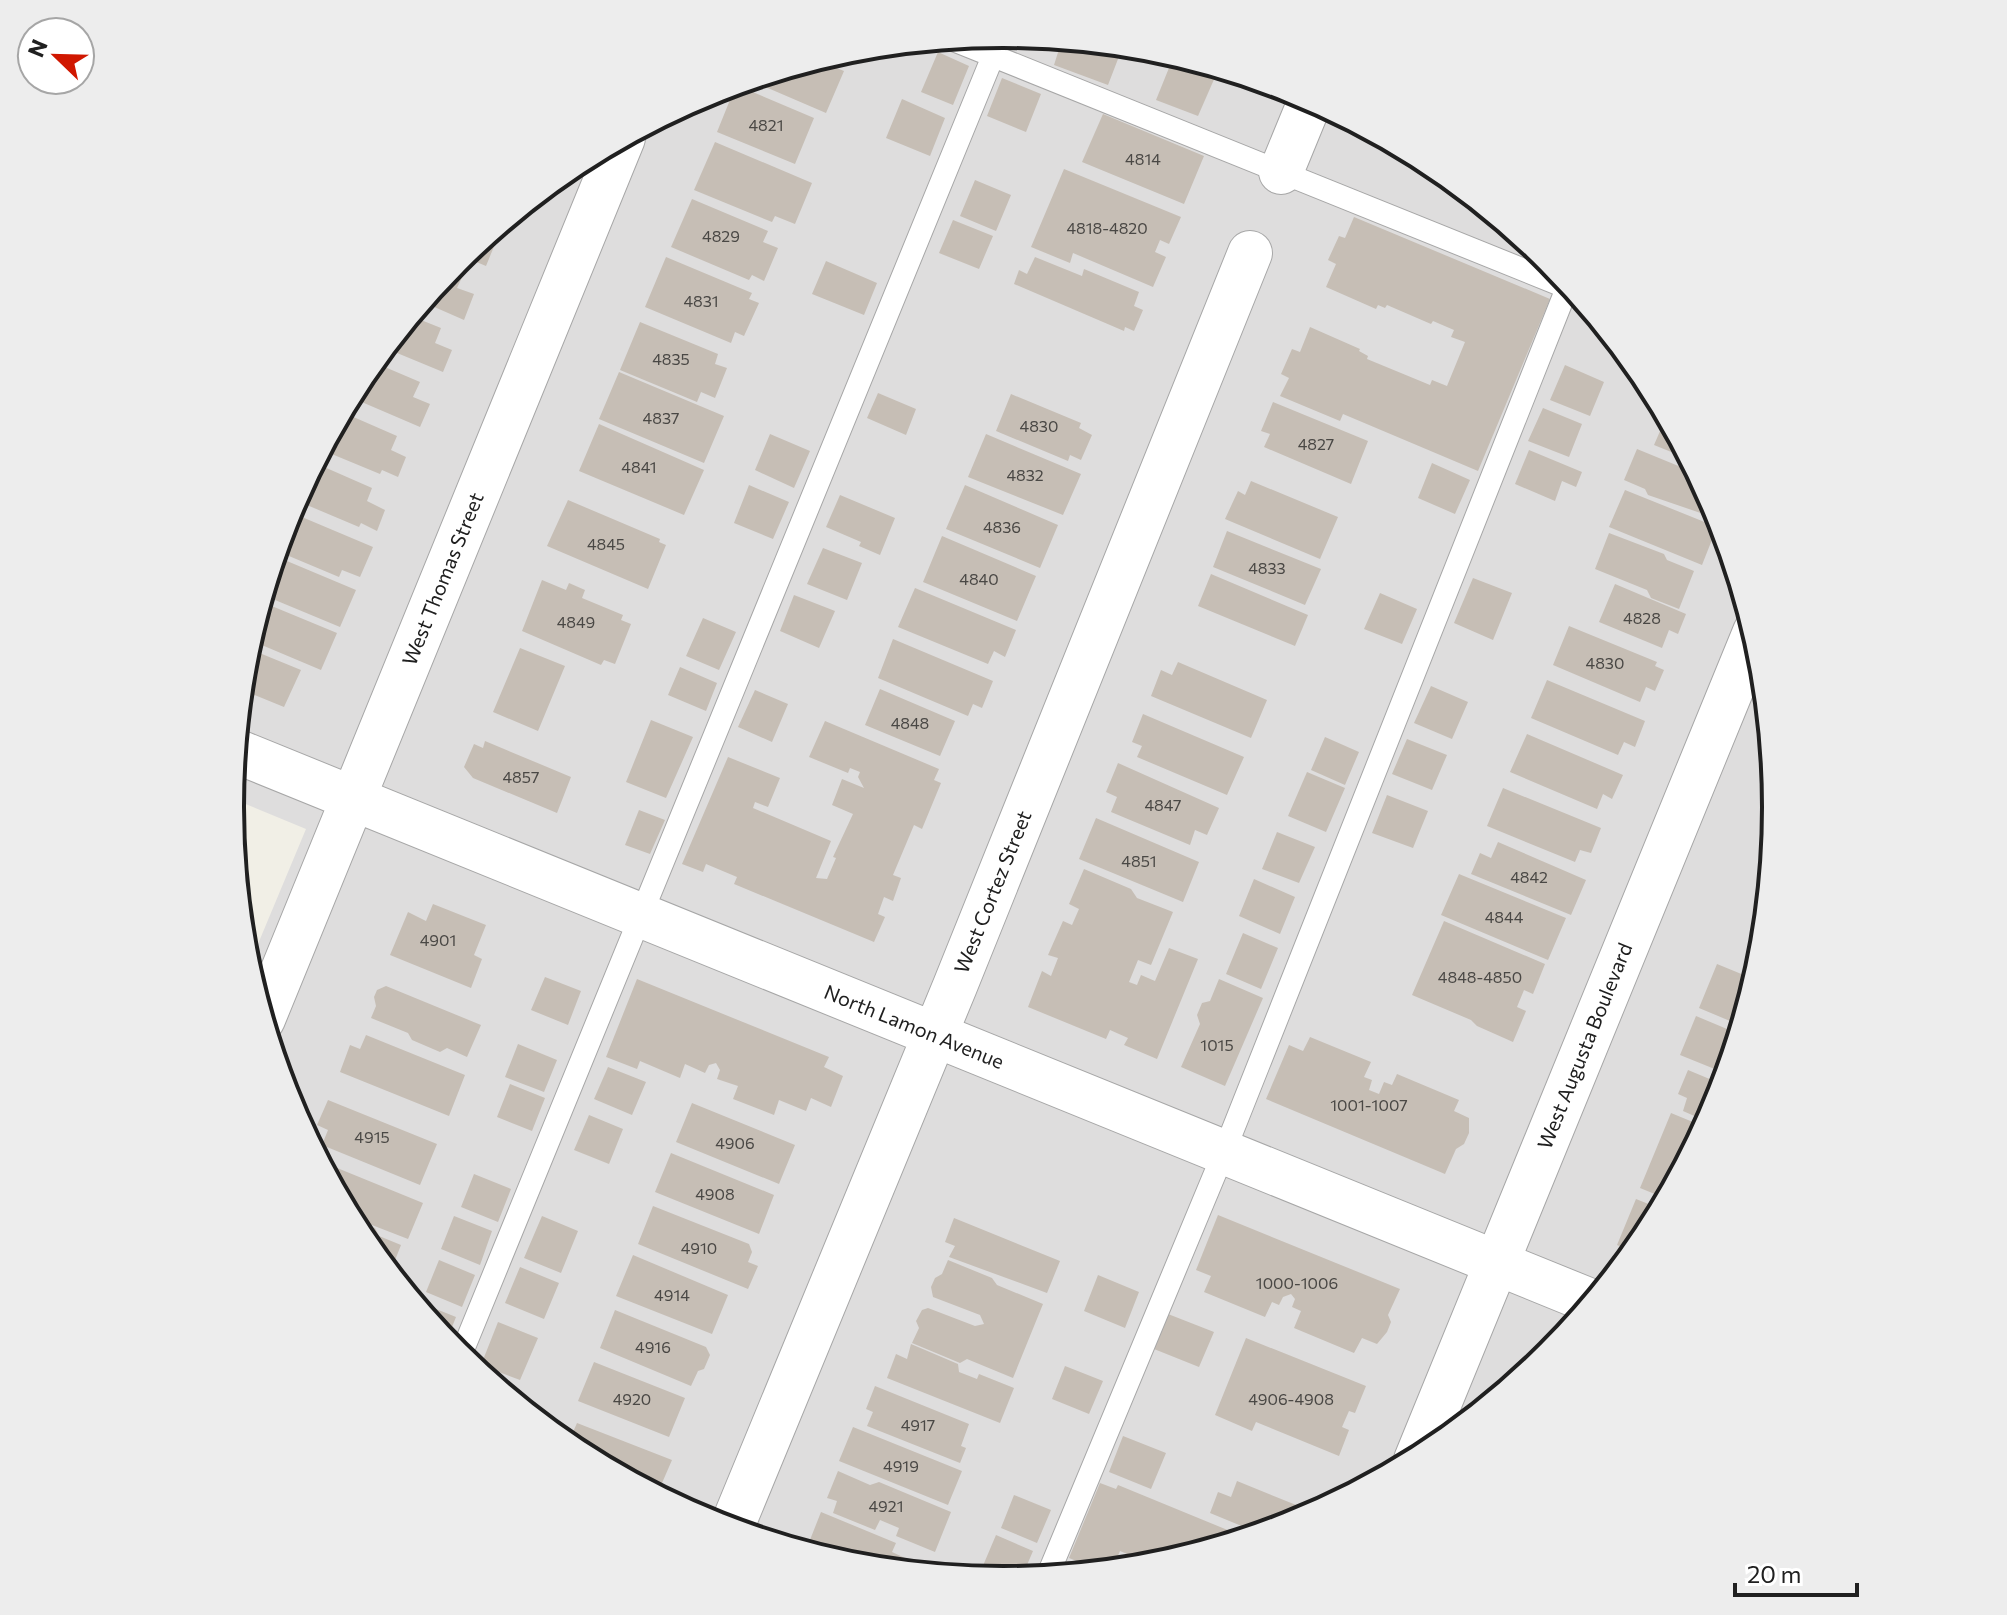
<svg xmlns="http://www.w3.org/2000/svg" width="2007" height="1615" viewBox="0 0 2007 1615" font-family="Commissioner,sans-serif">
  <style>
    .residential { fill: #dedddd }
    .building { fill: #c6beb5 }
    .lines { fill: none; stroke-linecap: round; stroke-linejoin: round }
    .service-casing { stroke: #a7a7a7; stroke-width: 24 }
    .minor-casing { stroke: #a7a7a7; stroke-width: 46 }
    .tertiary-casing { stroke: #a7a7a7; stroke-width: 46 }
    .service { stroke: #fff; stroke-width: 22 }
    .minor { stroke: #fff; stroke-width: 44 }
    .tertiary { stroke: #fff; stroke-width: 44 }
    .labels { text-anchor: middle; stroke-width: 6; stroke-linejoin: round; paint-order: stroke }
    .number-label { font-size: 16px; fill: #4a4845 }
    .street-label { font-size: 20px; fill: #202020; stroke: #fff }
    .rim { fill: none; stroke: #202020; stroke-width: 4 }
  </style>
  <rect width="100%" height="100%" fill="#f1efe6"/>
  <path class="residential" d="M1004,34L1155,49L1300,93L1434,165L1551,261L1647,378L1718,512L1762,657L1777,808L1762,959L1718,1104L1646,1238L1550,1355L1433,1451L1299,1522L1154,1566L1003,1581L852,1566L707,1522L573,1450L456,1354L360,1237L289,1103L248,968L306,829L231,798L245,656L289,511L361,377L457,260L574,164L708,93L853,49Z"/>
  <path class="building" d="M1078,41L1123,46L1108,85L1054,65L1060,46L1074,51Z
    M878,46L872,60L848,50L853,49Z
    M1161,51L1219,68L1198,116L1156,100L1173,58L1160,53Z
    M843,52L839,61L828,56L833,55Z
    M938,52L969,66L953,105L921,92Z
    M817,60L844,71L826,113L749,80Z
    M1002,78L1041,94L1026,132L987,116Z
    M736,85L814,118L795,164L717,132Z
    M902,99L945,118L930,156L886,138Z
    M1103,114L1204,156L1184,204L1082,162Z
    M715,142L812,183L795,224L775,216L772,222L694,190Z
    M1064,169L1181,217L1169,244L1160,240L1155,252L1166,257L1153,287L1073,253L1070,263L1031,247Z
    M975,180L1011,195L996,231L960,216Z
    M692,199L768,231L763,242L778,248L764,281L752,275L749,280L671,247Z
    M1354,217L1550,299L1478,471L1343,414L1340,421L1280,396L1289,378L1281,374L1292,349L1300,352L1310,327L1360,349L1359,351L1368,356L1367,359L1430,385L1432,380L1447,386L1465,342L1451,337L1454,330L1433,321L1431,324L1387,305L1385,308L1378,305L1376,309L1326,287L1336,264L1328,260L1339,236L1345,238Z
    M953,220L993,236L979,269L939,253Z
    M483,239L495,244L486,266L462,256Z
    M666,257L752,293L749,299L759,303L744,336L735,332L731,343L645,307Z
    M1035,257L1082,276L1084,269L1139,292L1134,306L1143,310L1134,331L1125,327L1124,331L1014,284L1019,270L1027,274Z
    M826,261L877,283L864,315L812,294Z
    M451,267L464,273L457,288L474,294L464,320L423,302Z
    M411,316L441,328L435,343L452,350L443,372L385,348Z
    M640,322L718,354L715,364L727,368L715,398L701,392L697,402L620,370Z
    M373,362L420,382L413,397L430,404L420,427L350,397L361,377Z
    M1565,365L1604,382L1590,416L1550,400Z
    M619,372L724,416L704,463L599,419Z
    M878,393L916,409L906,435L867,418Z
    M1011,394L1081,423L1079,428L1092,435L1081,460L1070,455L1068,461L996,431Z
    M1273,402L1368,441L1351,484L1264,447L1270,434L1261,431Z
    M1543,408L1582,424L1569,457L1528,441Z
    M342,412L397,436L391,450L406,457L398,477L382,470L380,474L322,450Z
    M1667,415L1691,460L1654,445Z
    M599,424L704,470L684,515L579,471Z
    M770,434L810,451L794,488L755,470Z
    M986,434L1081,474L1063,515L968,477Z
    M1637,449L1698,474L1721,520L1648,495L1645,489L1624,480Z
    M1529,450L1582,472L1576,487L1562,481L1555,501L1515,484Z
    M315,463L372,488L367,501L385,510L377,531L361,523L359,527L295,500Z
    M1432,463L1470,480L1455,514L1418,498Z
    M1251,481L1338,517L1320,559L1225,519L1238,491L1245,495Z
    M749,485L789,502L773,539L734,523Z
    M965,485L1058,525L1040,568L946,529Z
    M1625,490L1717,527L1702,565L1609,527Z
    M840,495L895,518L880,555L859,546L861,542L826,527Z
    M568,500L660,539L659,542L666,545L648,589L547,546Z
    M290,512L373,547L360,577L342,570L339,577L277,551Z
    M1227,531L1321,569L1305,605L1213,567Z
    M1609,533L1664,554L1667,560L1694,571L1679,609L1651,598L1647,590L1595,569Z
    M942,536L1036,576L1017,621L923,582Z
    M823,548L862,563L847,600L807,584Z
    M275,556L356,590L340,627L263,595Z
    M1211,574L1308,615L1295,646L1198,606Z
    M1473,578L1512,593L1493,640L1454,623Z
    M542,580L566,590L569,583L585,590L582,598L623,615L621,620L631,624L615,664L604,660L601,665L522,631Z
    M1615,584L1686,614L1678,634L1669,630L1662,648L1599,622Z
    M915,588L1016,630L1005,657L994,651L988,664L898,627Z
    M1380,593L1417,609L1402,644L1364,629Z
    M794,595L835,611L819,648L780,631Z
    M262,602L337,633L321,670L250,640Z
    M703,618L736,632L719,670L686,656Z
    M1569,626L1657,662L1655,666L1664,670L1655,691L1646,687L1640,702L1553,665Z
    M893,639L993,681L982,708L973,704L968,716L878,678Z
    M247,648L301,670L284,707L242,690Z
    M520,648L565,666L538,731L493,712Z
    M1178,662L1267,700L1251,738L1151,696L1161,670L1172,675Z
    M680,667L717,683L706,711L668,695Z
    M1547,680L1645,721L1635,747L1624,742L1618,755L1531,718Z
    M1431,686L1468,702L1452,739L1414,723Z
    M880,689L955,721L940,756L865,725Z
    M755,690L788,704L772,742L738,727Z
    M1143,714L1244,757L1227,795L1137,757L1142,746L1132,742Z
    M651,720L693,737L666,798L626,782Z
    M825,721L939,769L934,780L941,783L922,829L914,825L893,875L901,878L893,901L884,897L878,914L885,917L874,942L734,884L737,877L706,864L703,872L682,864L728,757L780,778L768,807L755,802L753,808L831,841L816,878L827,879L836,858L833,857L853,814L832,805L842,779L864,788L858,777L860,772L850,768L848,773L809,757Z
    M1527,734L1623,775L1612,799L1603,794L1597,809L1510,772Z
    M1325,737L1359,752L1345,785L1311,770Z
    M1407,739L1447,755L1432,790L1392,774Z
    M485,741L571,777L557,813L473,778L464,767L474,744L483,748Z
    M1118,763L1219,808L1207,835L1195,830L1190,845L1111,812L1117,797L1106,792Z
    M1307,772L1345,788L1326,832L1288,816Z
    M1503,788L1601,828L1591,853L1580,850L1575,862L1487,826Z
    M1387,795L1428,811L1413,848L1372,833Z
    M639,810L665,820L650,854L625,845Z
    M1096,818L1199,862L1183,902L1079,859Z
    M1277,832L1315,847L1299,883L1262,869Z
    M1498,842L1586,880L1571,915L1471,874L1480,853L1491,858Z
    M1084,869L1131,889L1137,898L1173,912L1151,965L1138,960L1129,982L1137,985L1141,975L1155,981L1169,948L1198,959L1157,1059L1124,1045L1128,1038L1110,1030L1106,1039L1028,1007L1042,971L1051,976L1058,958L1048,955L1063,921L1072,925L1079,909L1069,904Z
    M1770,872H1771L1769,893L1762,890Z
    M1459,874L1566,918L1548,960L1441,915Z
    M1254,879L1295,897L1280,934L1239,916Z
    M433,904L486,925L474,955L482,959L471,988L390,955L408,912L426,921Z
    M1444,921L1545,964L1533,994L1524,990L1517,1007L1526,1011L1513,1042L1477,1026L1471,1020L1412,995Z
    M1243,933L1278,948L1261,989L1226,974Z
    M1717,964L1756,980L1742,1026L1699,1008Z
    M545,977L581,991L568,1025L531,1010Z
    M637,979L829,1057L824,1067L843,1076L831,1107L811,1098L806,1111L779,1100L774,1115L733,1099L738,1086L717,1079L720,1070L716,1063L709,1065L705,1073L685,1064L680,1078L640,1061L637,1069L606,1057Z
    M1219,979L1263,998L1225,1086L1181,1067L1200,1024L1197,1015L1202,1003L1210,1001Z
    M386,986L481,1025L467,1057L447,1048L440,1052L412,1040L408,1033L371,1018L376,1006L374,997L377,990Z
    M1696,1016L1739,1034L1727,1074L1680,1055Z
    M366,1035L465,1075L449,1116L340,1072L350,1045L360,1049Z
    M1310,1037L1371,1062L1364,1077L1372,1080L1369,1090L1379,1094L1384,1082L1392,1085L1397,1074L1459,1100L1454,1111L1469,1118V1133L1464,1144L1456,1149L1445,1174L1266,1099L1289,1045L1303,1051Z
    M518,1044L557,1060L544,1092L505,1077Z
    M608,1067L646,1082L632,1115L594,1099Z
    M1688,1070L1724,1085L1708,1122L1683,1111L1687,1098L1678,1094Z
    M510,1084L545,1098L532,1131L497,1117Z
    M328,1100L437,1144L420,1185L322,1145L328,1130L317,1125Z
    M692,1103L795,1145L779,1184L676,1142Z
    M1671,1113L1705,1127L1667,1199L1640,1188Z
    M589,1115L623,1129L609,1164L574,1150Z
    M671,1153L774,1195L759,1234L655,1192Z
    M320,1161L423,1203L408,1239L359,1220L361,1213L348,1208L347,1212Z
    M474,1174L511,1189L498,1222L461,1207Z
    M1636,1199L1661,1209L1646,1238L1634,1253L1617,1245Z
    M653,1206L749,1244L752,1252L748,1262L758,1266L748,1289L638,1244Z
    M1218,1215L1400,1289L1388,1315L1391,1322L1387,1332L1377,1344L1362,1338L1354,1353L1294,1328L1301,1311L1292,1307L1295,1299L1291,1294L1283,1297L1279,1305L1272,1302L1265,1317L1204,1292L1211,1276L1196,1270Z
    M454,1216L492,1231L480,1265L441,1249Z
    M542,1216L578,1231L561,1273L524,1258Z
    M350,1218L375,1228L379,1236L401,1245L390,1273L360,1237Z
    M954,1218L1060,1261L1047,1293L949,1257L955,1246L945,1242Z
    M633,1255L728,1295L712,1334L616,1296Z
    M439,1260L475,1275L462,1307L426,1292Z
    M948,1260L992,1278L997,1285L1043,1304L1013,1378L967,1359L960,1363L912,1343L919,1328L916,1321L922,1310L928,1308L975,1326L984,1324L980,1315L933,1297L931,1287L935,1278L942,1274Z
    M520,1267L559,1283L544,1319L505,1303Z
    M1098,1275L1139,1292L1125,1328L1084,1311Z
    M421,1303L456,1317L446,1342L419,1309Z
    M615,1310L706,1347L710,1355L704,1369L698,1371L691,1386L600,1348Z
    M1168,1314L1214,1332L1199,1367L1154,1349Z
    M498,1322L538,1338L520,1380L481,1365Z
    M1246,1338L1366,1386L1355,1413L1349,1411L1342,1427L1349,1430L1339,1456L1256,1422L1252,1431L1215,1415Z
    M911,1344L958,1364L959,1372L977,1379L979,1374L1014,1388L1000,1423L887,1378L896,1354L907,1359Z
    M594,1362L685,1398L669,1437L578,1401Z
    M1065,1366L1103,1381L1089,1414L1052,1399Z
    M488,1380L512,1389L509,1397L501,1391Z
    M875,1386L969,1424L961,1446L966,1448L960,1463L867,1426L873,1412L866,1409Z
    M577,1423L672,1460L659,1490L649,1486L647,1490L567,1446Z
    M853,1427L962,1471L948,1505L839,1461Z
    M1123,1436L1166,1453L1151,1489L1109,1472Z
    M838,1471L870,1485L879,1482L951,1512L935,1552L896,1536L899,1528L880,1520L875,1530L833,1513L837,1501L827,1498Z
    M1237,1481L1311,1511L1308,1517L1261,1534L1210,1513L1218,1492L1231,1497Z
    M1100,1483L1116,1489L1118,1485L1247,1538L1156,1566L1120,1551L1112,1570L1101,1571L1069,1558Z
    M1014,1495L1051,1510L1037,1543L1001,1528Z
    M821,1512L896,1543L892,1552L905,1558L900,1571L852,1566L806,1550Z
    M996,1535L1033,1551L1021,1579L1011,1580L982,1568Z"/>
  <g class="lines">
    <g class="service-casing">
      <path id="service" d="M951,39L1576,291
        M460,1357L993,56
        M1047,1577L1224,1152L1567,288"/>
    </g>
    <g class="minor-casing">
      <path id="minor" d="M1281,172L1311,99
        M236,751L1593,1302
        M263,1019L623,138
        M731,1529L955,986L1250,253"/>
    </g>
    <g class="tertiary-casing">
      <path id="tertiary" d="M1416,1460L1755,632"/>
    </g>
    <use href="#service" class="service"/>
    <use href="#minor" class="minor"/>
    <use href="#tertiary" class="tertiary"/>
  </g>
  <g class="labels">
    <g class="number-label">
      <text x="766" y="131">4821</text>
      <text x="1143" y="165">4814</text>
      <text x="1107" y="234">4818-4820</text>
      <text x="721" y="242">4829</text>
      <text x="701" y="307">4831</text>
      <text x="671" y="365">4835</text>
      <text x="661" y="424">4837</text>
      <text x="1039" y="432">4830</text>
      <text x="1316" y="450">4827</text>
      <text x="639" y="473">4841</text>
      <text x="1025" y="481">4832</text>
      <text x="1002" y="533">4836</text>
      <text x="606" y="550">4845</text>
      <text x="1267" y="574">4833</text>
      <text x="979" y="585">4840</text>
      <text x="1642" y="624">4828</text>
      <text x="576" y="628">4849</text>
      <text x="1605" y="669">4830</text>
      <text x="910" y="729">4848</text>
      <text x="521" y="783">4857</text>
      <text x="1163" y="811">4847</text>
      <text x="1139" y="867">4851</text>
      <text x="1529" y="883">4842</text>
      <text x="1504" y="923">4844</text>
      <text x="438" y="946">4901</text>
      <text x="1480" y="983">4848-4850</text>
      <text x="1217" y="1051">1015</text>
      <text x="1369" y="1111">1001-1007</text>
      <text x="372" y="1143">4915</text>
      <text x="735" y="1149">4906</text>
      <text x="715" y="1200">4908</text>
      <text x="699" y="1254">4910</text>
      <text x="1297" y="1289">1000-1006</text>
      <text x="672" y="1301">4914</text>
      <text x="653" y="1353">4916</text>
      <text x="632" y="1405">4920</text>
      <text x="1291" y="1405">4906-4908</text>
      <text x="918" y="1431">4917</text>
      <text x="901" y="1472">4919</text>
      <text x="886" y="1512">4921</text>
    </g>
    <g class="street-label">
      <text transform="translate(443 579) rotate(-68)" y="7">West Thomas Street</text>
      <text transform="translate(993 892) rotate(-68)" y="7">West Cortez Street</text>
      <text transform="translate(914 1027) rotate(22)" y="7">North Lamon Avenue</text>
      <text transform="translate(1585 1046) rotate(-68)" y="7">West Augusta Boulevard</text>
    </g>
  </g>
  <path d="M0 0H2007V1615H0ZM244 807a759 759 0 1 1 1518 0a759 759 0 1 1-1518 0Z" fill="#ededed" fill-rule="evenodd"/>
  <path class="rim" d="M244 807a759 759 0 1 1 1518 0a759 759 0 1 1-1518 0Z"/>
  <g transform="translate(56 56) rotate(293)"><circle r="38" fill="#ffffff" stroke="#a6a6a6" stroke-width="2"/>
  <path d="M0-6L14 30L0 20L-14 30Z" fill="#d01700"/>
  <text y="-12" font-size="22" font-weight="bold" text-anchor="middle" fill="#202020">N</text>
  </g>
  <path d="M1735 1583v12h122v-12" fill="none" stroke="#202020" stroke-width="4"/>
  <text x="1747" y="1583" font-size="24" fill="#202020" stroke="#ffffff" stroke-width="6" paint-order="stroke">20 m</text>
</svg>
